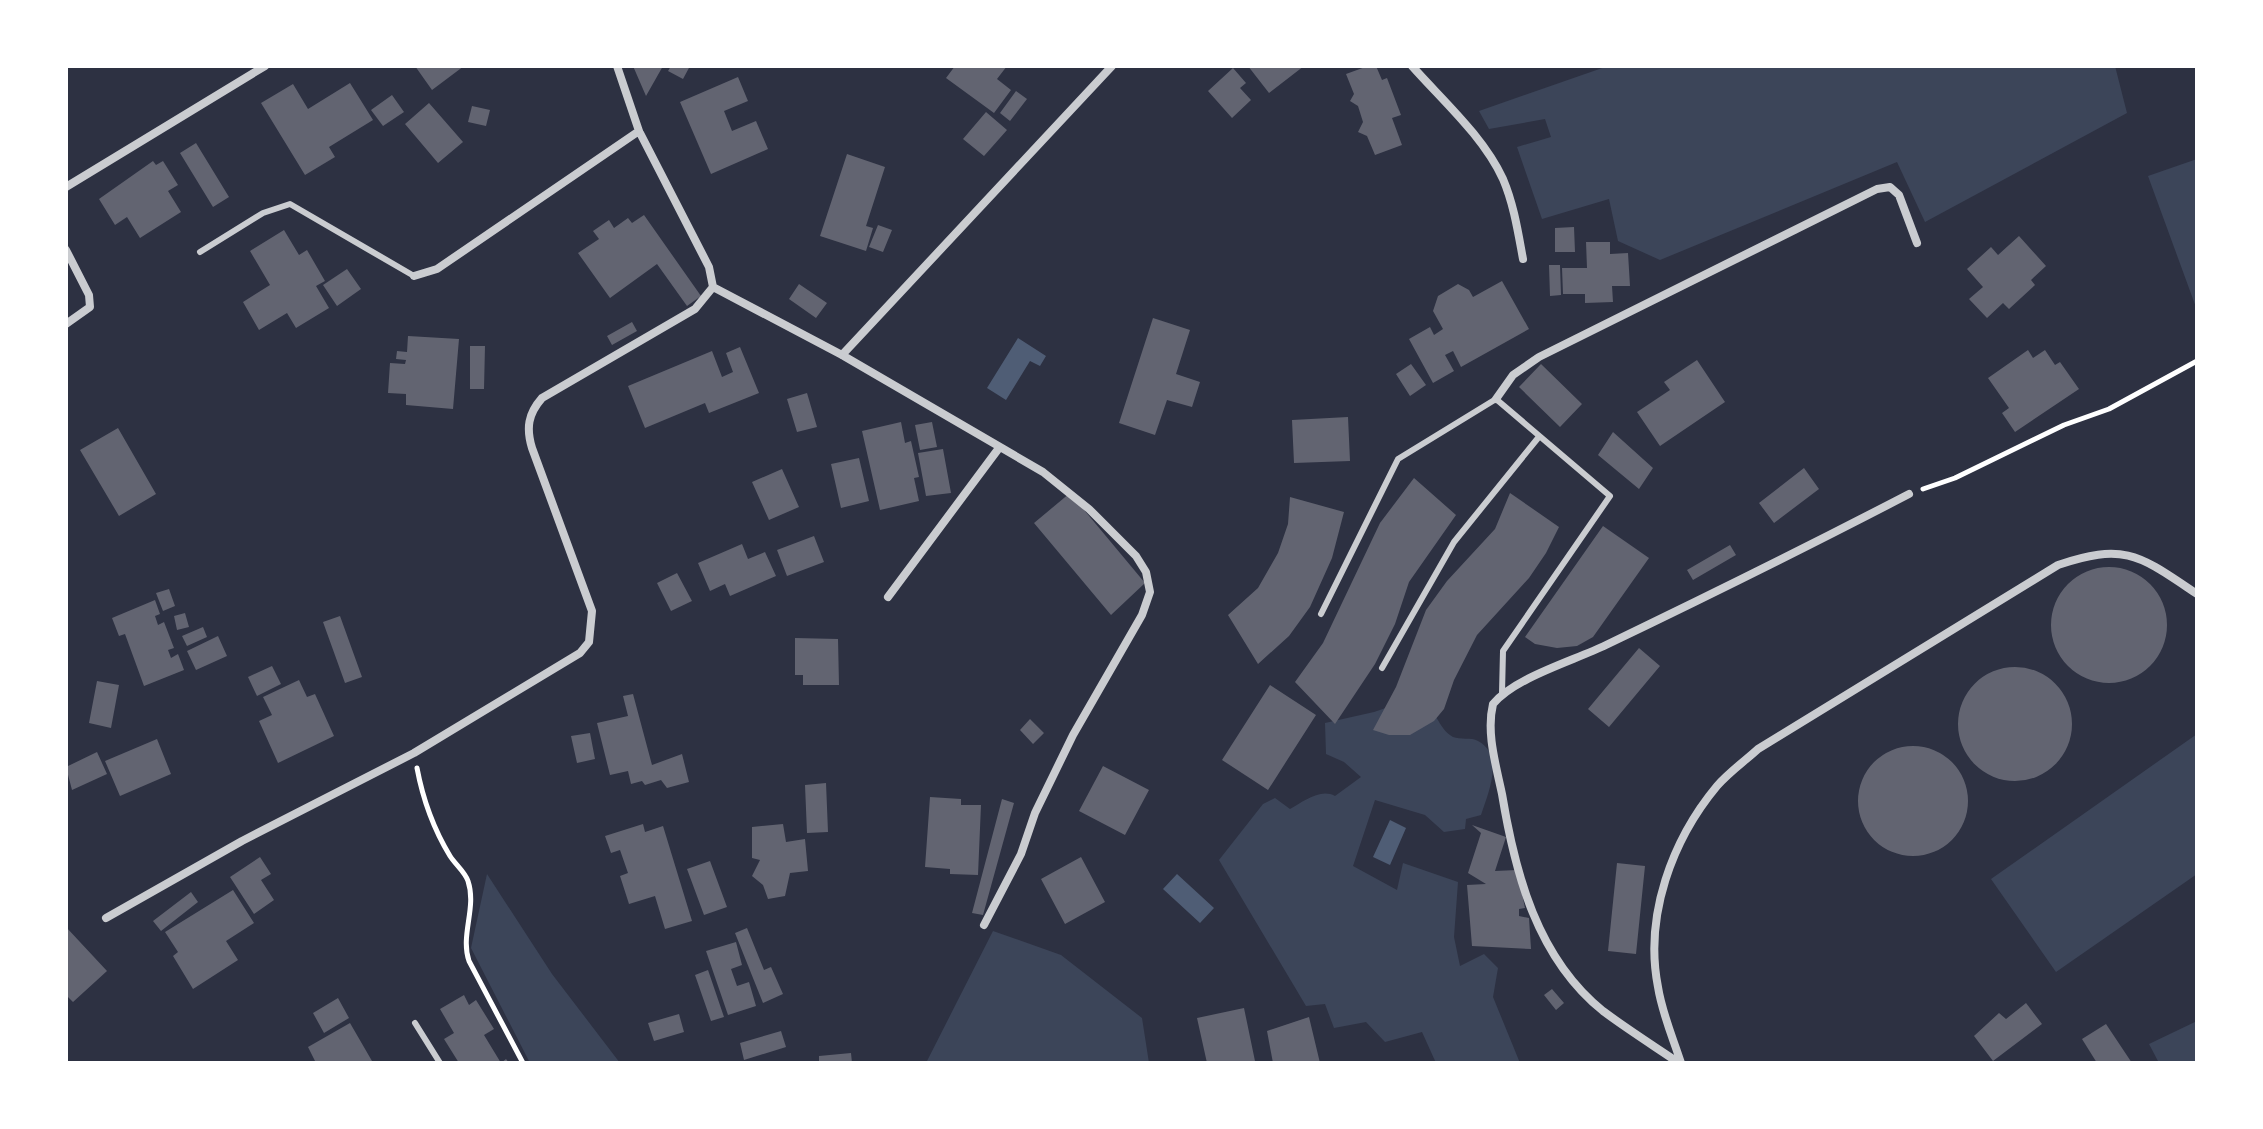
<svg xmlns="http://www.w3.org/2000/svg" width="2263" height="1129" viewBox="0 0 2263 1129" font-family="'PT Serif',serif">
  <style>
    .green { fill: #3c4559 }
    .water { fill: #4f5d75 }
    .building { fill: #626471 }
    .lines { fill: none; stroke-linecap: round; stroke-linejoin: round }
    .path { stroke: #fff; stroke-width: 5 }
    .service { stroke: #caccd0; stroke-width: 6 }
    .minor { stroke: #caccd0; stroke-width: 8 }
  </style>
  <rect width="100%" height="100%" fill="#2d3142"/>
  <path class="green" d="M1608,66H2115L2127,113L1925,222L1897,162L1660,260L1618,241L1609,199L1542,219L1517,147L1551,137L1545,119L1489,129L1479,111Z
    M2197,159V310L2148,176Z
    M1415,698C1439,709 1436,727 1453,737C1460,740 1471,737 1478,741C1505,755 1488,794 1481,815L1466,819L1465,829L1444,832L1425,815L1375,800L1353,866L1397,890L1403,863L1458,882L1454,937L1460,966L1484,954L1498,968L1493,997L1520,1063H1436L1422,1032L1385,1042L1366,1022L1334,1028L1325,1004L1306,1006L1219,860L1263,804L1275,798L1290,809C1303,802 1320,788 1335,796L1361,777L1344,762L1326,754L1325,723L1374,712Z
    M2197,734V874L2056,972L1991,879Z
    M487,874L552,974L620,1063H530L471,948Z
    M993,931L1061,955L1142,1018L1149,1063H926Z
    M2197,1021V1063H2159L2149,1044Z"/>
  <path class="water" d="M1018,338L1046,356L1040,366L1030,361L1006,400L987,388Z
    M1390,820L1406,828L1390,865L1373,857Z
    M1177,874L1214,908L1200,923L1163,889Z"/>
  <path class="building" d="M415,66H464L432,90Z
    M633,66H663L646,96Z
    M671,66H690L683,79L668,71Z
    M955,66H1007L997,79L1011,90L994,113L946,78Z
    M1248,66H1304L1269,93Z
    M1368,66H1376L1382,80L1387,78L1401,115L1392,118L1402,145L1375,155L1367,136L1358,132L1363,122L1358,106L1350,101L1354,94L1346,74Z
    M1233,68L1246,83L1240,88L1251,100L1232,118L1208,91Z
    M738,77L748,101L724,111L732,131L756,121L768,149L711,174L680,102Z
    M350,83L373,120L329,147L335,157L305,175L261,103L293,84L308,109Z
    M1016,91L1027,99L1010,121L1000,113Z
    M392,95L404,112L383,126L371,110Z
    M429,103L463,142L438,163L405,124Z
    M472,106L490,110L486,126L468,122Z
    M986,112L1007,130L984,156L963,139Z
    M196,143L229,197L213,207L180,153Z
    M847,154L885,167L866,226L873,228L866,251L820,236Z
    M153,161L156,165L163,161L178,185L168,191L181,212L140,238L127,217L115,225L99,199Z
    M644,215L701,296L687,306L657,264L610,298L578,253L599,239L593,231L609,220L614,228L628,218L632,223Z
    M878,225L892,230L883,252L869,247Z
    M1574,227L1575,252H1555V228Z
    M284,230L299,255L307,250L325,281L316,286L329,308L296,328L287,313L259,330L243,302L270,285L250,251Z
    M2019,236L2046,266L2031,280L2035,285L2009,309L2003,303L1987,318L1969,299L1983,287L1967,269L1991,247L1998,255Z
    M1586,242H1610V254L1628,253L1630,286H1612L1613,302L1585,303V294H1563L1562,268H1587Z
    M1549,265H1560L1561,295L1550,296Z
    M347,269L361,289L337,306L323,285Z
    M1502,281L1529,329L1461,367L1453,351L1445,355L1454,371L1433,383L1409,339L1430,327L1434,335L1443,329L1433,311L1438,296L1458,284L1469,290L1473,297Z
    M799,284L827,303L816,318L789,299Z
    M1153,318L1190,330L1176,374L1200,382L1192,407L1167,400L1155,435L1119,423Z
    M632,322L637,331L612,345L607,336Z
    M408,336L459,339L453,409L406,405V394L388,393L390,363L405,364L406,360L396,359L397,351L407,352Z
    M470,346H485L484,389H470Z
    M740,347L759,393L709,413L705,403L645,428L628,386L712,351L722,377L733,372L726,353Z
    M2028,350L2033,358L2045,350L2055,365L2060,362L2079,389L2015,432L2002,413L2009,408L1988,378Z
    M1697,360L1725,402L1660,446L1637,412L1670,390L1664,382Z
    M1411,364L1426,385L1410,396L1396,374Z
    M1541,364L1582,404L1560,427L1519,387Z
    M807,393L817,427L797,432L787,399Z
    M1348,417L1350,461L1294,463L1292,420Z
    M901,422L905,443L911,441L919,477L914,478L919,501L880,510L862,431Z
    M932,422L937,447L920,450L915,425Z
    M118,428L156,494L119,516L80,450Z
    M1613,432L1653,468L1639,489L1598,455Z
    M943,449L951,493L926,496L918,453Z
    M859,458L869,501L841,508L831,464Z
    M1804,468L1819,489L1774,523L1759,503Z
    M782,469L799,507L769,520L752,482Z
    M1414,478L1456,515L1409,582L1395,624L1375,664L1335,724L1295,682L1323,643L1380,523Z
    M1070,493L1145,583L1111,615L1034,523Z
    M1510,493L1559,527L1546,553L1529,578L1477,635L1454,680L1444,709L1434,721L1410,735H1389L1373,730L1396,687L1426,610L1447,581L1495,529Z
    M1290,497L1344,512L1332,558L1310,607L1289,636L1258,664L1228,615L1258,588L1278,553L1288,524Z
    M1603,526L1649,558L1593,637L1577,646L1557,648L1535,644L1525,637Z
    M814,536L824,562L787,576L777,550Z
    M742,544L748,559L765,552L776,576L730,596L725,584L710,591L698,563Z
    M1730,545L1736,555L1693,580L1687,570Z
    M2051 625a58 58 0 1 1 116 0a58 58 0 1 1-116 0Z
    M677,573L692,601L671,611L657,583Z
    M169,589L175,606L163,611L156,593Z
    M155,600L160,614L155,616L158,625L164,622L174,648L168,650L171,658L178,654L184,670L144,686L125,634L119,636L112,618Z
    M185,613L189,627L177,630L174,616Z
    M340,616L362,677L345,683L323,622Z
    M203,627L207,637L187,646L182,636Z
    M218,636L227,656L196,670L187,651Z
    M795,638L838,639L839,685H803V675H795Z
    M1639,648L1660,666L1609,727L1588,709Z
    M272,666L281,684L257,696L248,677Z
    M1958 724a57 57 0 1 1 114 0a57 57 0 1 1-114 0Z
    M299,680L307,697L315,694L334,736L278,763L259,721L272,715L263,697Z
    M97,681L119,685L111,728L89,723Z
    M1270,685L1316,715L1268,790L1222,760Z
    M633,694L652,765L682,754L689,782L667,788L661,780L645,785L642,781L631,784L628,771L610,775L597,723L628,716L623,696Z
    M1030,719L1044,733L1033,744L1020,730Z
    M590,733L595,759L577,763L571,736Z
    M157,739L171,774L120,796L105,761Z
    M1858 801a55 55 0 1 1 110 0a55 55 0 1 1-110 0Z
    M97,752L107,774L72,790L66,767Z
    M1103,766L1149,790L1125,835L1079,811Z
    M826,783L828,832L807,833L805,785Z
    M930,797L961,799V805H981L978,875L950,874V869L925,867Z
    M1002,799L1014,803L983,915L972,913Z
    M643,824L645,832L663,826L692,921L665,929L655,896L629,904L620,876L628,873L620,850L611,853L605,836Z
    M783,824L786,842L805,839L808,871L790,873L785,896L768,899L763,885L752,876L760,860L752,858V827Z
    M1472,825L1506,837L1495,871L1517,870L1525,908L1519,909V916L1529,918L1531,949L1472,946L1467,885L1486,884L1468,873L1481,833Z
    M260,857L271,874L261,880L274,900L254,914L230,877Z
    M1081,857L1105,902L1065,924L1041,879Z
    M710,861L727,907L704,915L687,869Z
    M1617,863L1645,866L1636,954L1608,951Z
    M233,890L254,923L226,941L238,960L193,989L173,956L178,952L165,932Z
    M191,892L198,902L161,931L153,921Z
    M66,927L107,971L73,1002L66,995Z
    M747,928L764,970L771,967L783,994L763,1003L735,933Z
    M736,942L742,965L731,969L737,986L749,982L756,1006L728,1015L706,951Z
    M708,970L724,1017L711,1021L695,975Z
    M1552,989L1564,1003L1556,1010L1544,995Z
    M464,995L469,1005L476,1000L494,1029L484,1035L501,1063L506,1059L509,1063H459L444,1039L454,1033L440,1009Z
    M338,998L349,1018L324,1033L313,1013Z
    M2026,1003L2042,1024L1993,1061L1974,1036L1999,1013L2006,1019Z
    M1244,1008L1255,1061L1207,1063L1197,1018Z
    M679,1014L684,1032L654,1041L648,1023Z
    M1309,1017L1320,1063H1273L1267,1031Z
    M350,1023L372,1061L316,1063L308,1047Z
    M2106,1024L2132,1063H2097L2082,1039Z
    M781,1031L786,1047L744,1060L740,1043Z
    M851,1053L852,1063H819V1056Z"/>
  <g class="lines">
    <path class="path" d="M1923,489L1955,478L2064,425L2109,409L2197,361
      M417,768C423,800 433,828 450,856C455,864 465,872 468,881C477,908 460,935 469,961L523,1063"/>
    <path class="service" d="M200,252L263,213L290,204L414,276
      M1321,614L1398,459L1496,399L1610,496L1503,651L1502,693
      M1382,668L1454,542L1538,438
      M415,1023L440,1063"/>
    <path class="minor" d="M617,66L639,131L709,267L713,287L842,355L1043,472L1089,509L1136,556L1146,572L1150,592L1142,615L1073,735L1035,813L1021,854L984,925
      M1412,66C1443,101 1483,136 1503,179C1514,205 1518,232 1523,259
      M66,187L265,66
      M66,250L89,295L90,307L66,324
      M414,276L437,269L639,131
      M842,355L1112,66
      M1496,399L1513,375L1539,357L1877,189L1890,187L1899,195L1917,243
      M888,597L999,448
      M106,918L242,841L414,753L580,653L589,642L592,611L532,448C526,428 528,414 542,398L695,309L713,287
      M1679,1063C1654,1046 1627,1029 1603,1011C1537,958 1515,873 1502,794C1496,765 1486,733 1493,704C1516,677 1573,661 1606,645C1708,596 1809,546 1909,494
      M1681,1063C1673,1038 1662,1013 1658,987C1644,916 1672,840 1717,786C1729,772 1745,761 1758,749L2058,565C2126,542 2140,556 2197,594"/>
  </g>
  <rect width="2263" height="1129" fill="none" stroke="#ffffff" stroke-width="136"/>
</svg>
